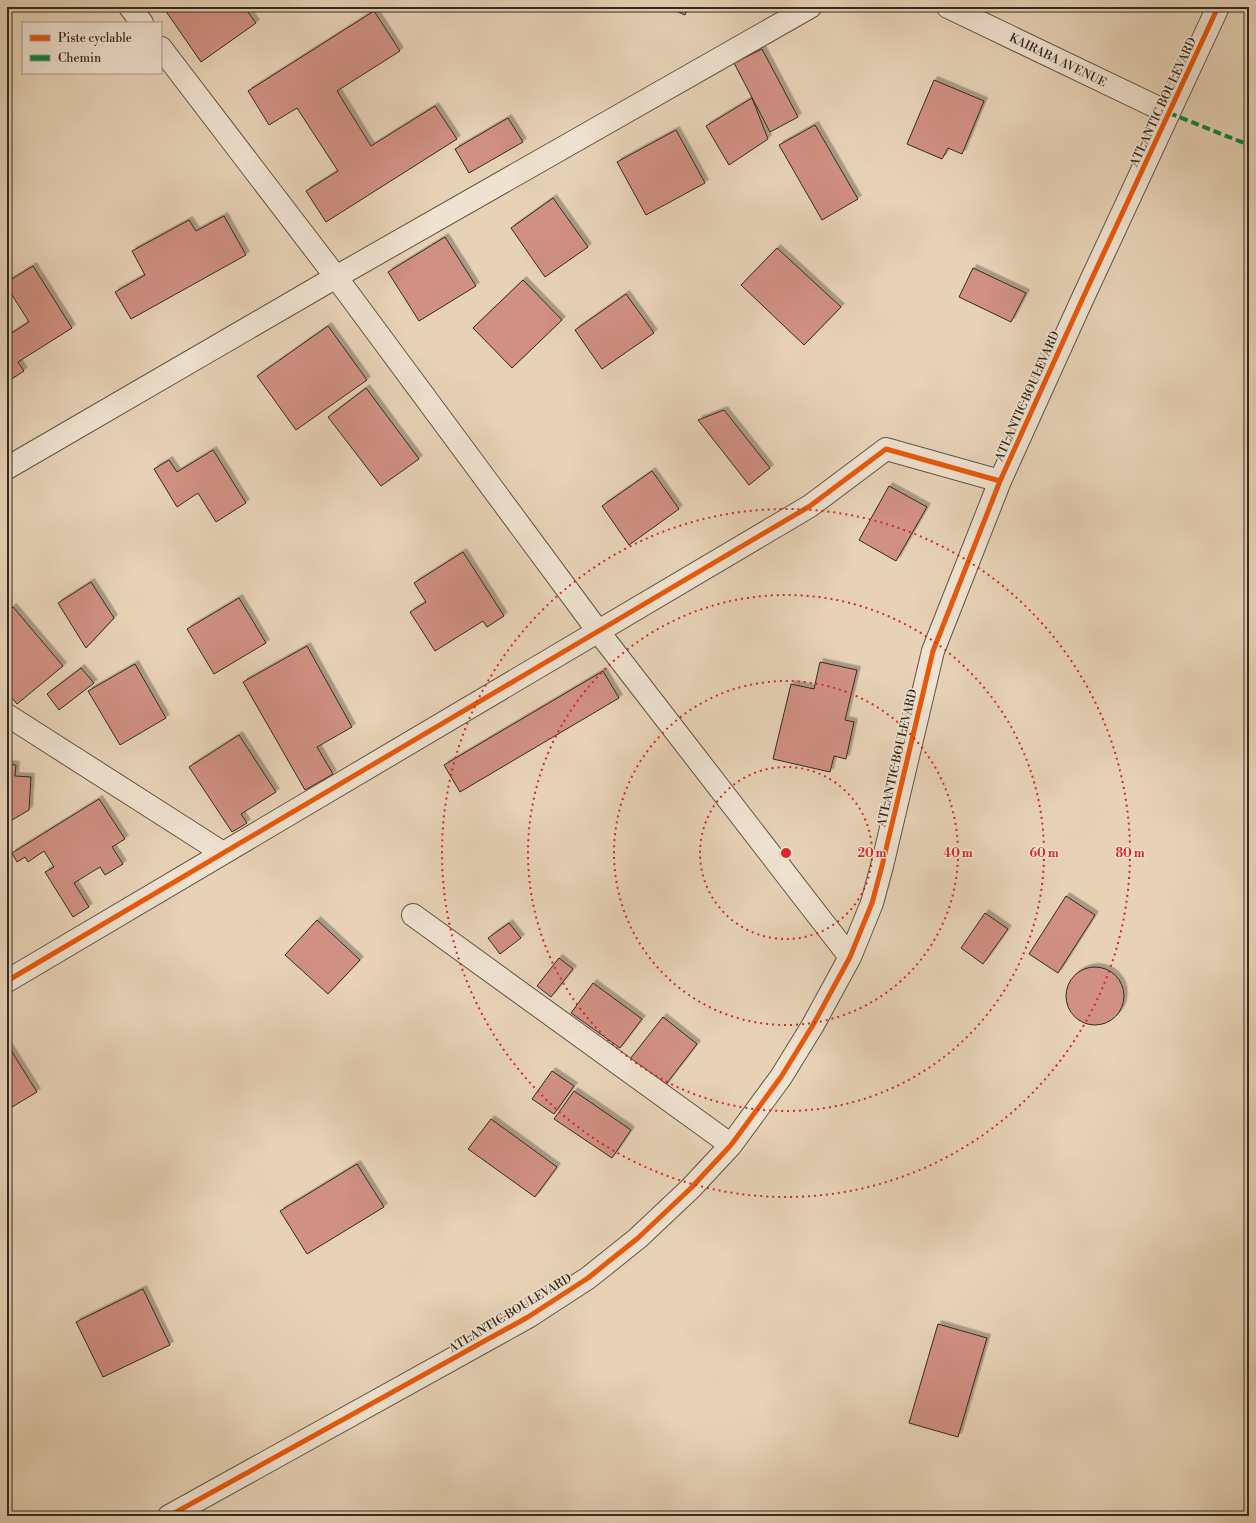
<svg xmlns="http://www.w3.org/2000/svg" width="1256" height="1523" viewBox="0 0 1256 1523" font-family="'Libre Bodoni',serif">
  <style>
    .building { fill: #d09082; stroke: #332a1e; filter: url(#shadow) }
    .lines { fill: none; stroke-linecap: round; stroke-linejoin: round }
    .minor-casing { stroke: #605444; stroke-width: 24 }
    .minor { stroke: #efe2d0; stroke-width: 22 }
    .quiet { stroke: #00873e; stroke-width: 4; stroke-dasharray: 8 4; stroke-linecap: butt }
    .cycleway-casing { stroke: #efe2d0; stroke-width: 8 }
    .cycleway { stroke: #e8590c; stroke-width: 5 }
    .ring { fill: none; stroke: #d62828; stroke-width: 2; stroke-dasharray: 2 4 }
    .labels { text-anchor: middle; stroke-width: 3; stroke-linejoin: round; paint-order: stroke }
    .street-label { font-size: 12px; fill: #332a1e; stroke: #efe2d0 }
    .centre { fill: #d62828; stroke: #efe2d0; stroke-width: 2 }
    .ring-label { font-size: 12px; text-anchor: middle; font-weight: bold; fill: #d62828; stroke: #efe2d0; stroke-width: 3; stroke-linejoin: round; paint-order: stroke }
  </style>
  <defs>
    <filter id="shadow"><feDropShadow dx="3.5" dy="-3.5" stdDeviation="0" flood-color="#0004"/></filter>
  </defs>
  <rect width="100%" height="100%" fill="#e7d2b6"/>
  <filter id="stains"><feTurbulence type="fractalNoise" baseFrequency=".005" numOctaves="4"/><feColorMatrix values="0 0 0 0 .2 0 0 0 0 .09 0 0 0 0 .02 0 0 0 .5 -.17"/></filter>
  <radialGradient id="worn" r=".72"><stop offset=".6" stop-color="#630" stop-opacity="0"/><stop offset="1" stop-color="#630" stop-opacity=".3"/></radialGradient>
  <path class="building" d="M163,7H244L256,23L201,62Z
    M667,7H688L685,15Z
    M374,11L400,51L337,91L371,146L435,106L457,139L326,222L306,191L338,171L297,108L269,125L248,91Z
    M762,49L798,117L770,132L734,63Z
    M934,80L984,101L962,154L948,148L942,159L907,144Z
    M752,98L768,139L729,165L706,126Z
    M508,118L523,142L469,173L455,149Z
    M815,125L858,199L822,220L779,145Z
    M676,130L705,183L646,215L617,162Z
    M553,198L588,247L545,277L511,228Z
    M224,216L246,255L131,319L115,292L145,275L132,251L189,220L196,231Z
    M445,237L476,286L419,321L388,272Z
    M777,248L841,307L804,345L741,285Z
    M33,266L72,328L18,362L24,371L7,382V336L29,322L7,287V282Z
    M973,268L1026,293L1011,322L959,297Z
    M523,280L562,320L512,368L473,328Z
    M626,294L654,333L602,369L575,330Z
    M328,326L367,380L296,430L257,376Z
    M366,388L419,459L381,486L328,417Z
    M724,410L770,468L749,485L698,420Z
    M213,450L246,503L216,522L198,493L177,507L154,469L169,460L177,472Z
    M652,471L679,509L629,545L602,506Z
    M889,486L927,507L896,561L859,540Z
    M463,552L504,616L487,627L483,621L435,651L410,612L426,602L414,583Z
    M91,582L114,618L86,648L58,603Z
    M239,598L266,643L214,674L187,629Z
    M13,607L63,666L17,704L7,692V612Z
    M307,646L352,727L317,747L333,774L305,790L243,682Z
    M820,662L857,670L845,720L854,722L846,759L834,756L830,772L773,759L791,684L814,689Z
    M135,664L166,718L120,745L88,691Z
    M81,668L94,683L59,710L47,694Z
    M603,671L619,698L460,792L444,765Z
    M239,735L276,792L241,814L247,823L232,832L189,767Z
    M7,764L16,765L15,776L31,777L29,810L7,823Z
    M99,799L125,839L112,847L123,864L105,875L100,867L74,883L89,907L73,917L45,872L54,867L44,851L28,862L25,857L17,862L12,853Z
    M1066,896L1095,915L1058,973L1029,954Z
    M985,913L1008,929L983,964L961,948Z
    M317,920L360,960L328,994L285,955Z
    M509,923L521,938L500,954L488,938Z
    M559,958L573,969L551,997L537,986Z
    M1066 996a29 29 0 1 1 58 0a29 29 0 1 1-58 0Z
    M593,983L642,1019L620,1048L571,1013Z
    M663,1017L697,1044L654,1100L619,1073Z
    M7,1044L37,1092L7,1110Z
    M552,1071L574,1086L554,1114L532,1099Z
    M574,1091L631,1130L612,1158L554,1119Z
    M491,1119L557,1167L535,1197L468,1149Z
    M357,1164L384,1207L307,1254L280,1211Z
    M143,1289L170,1345L103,1377L76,1322Z
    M938,1324L987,1338L958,1437L909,1423Z"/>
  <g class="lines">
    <g class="minor-casing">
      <path id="minor" d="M130,7L142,23
        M948,7L1169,113
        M161,48L336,277L598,631L850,957
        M7,468L336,277L810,7
        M7,715L223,853
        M413,915L731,1145
        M7,981L810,506L886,449L1000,481
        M169,1516L528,1317L588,1278L638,1238L691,1188L731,1145L781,1077L813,1025L850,957L872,903L882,866L933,651L1000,481L1081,302L1218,7"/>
    </g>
    <use href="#minor" class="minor"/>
    <path class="quiet" d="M1169,113L1249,145"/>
    <g class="cycleway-casing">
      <path id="cycleway" d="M7,981L810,506L886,449L1000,481
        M169,1516L528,1317L588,1278L638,1238L691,1188L731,1145L781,1077L813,1025L850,957L872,903L882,866L933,651L1000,481L1081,302L1218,7"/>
    </g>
    <use href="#cycleway" class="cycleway"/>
  </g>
  <g class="ring">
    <circle cx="786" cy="853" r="86"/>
    <circle cx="786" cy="853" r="172"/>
    <circle cx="786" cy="853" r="258"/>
    <circle cx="786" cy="853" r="344"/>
  </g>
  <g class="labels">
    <g class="street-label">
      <text transform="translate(1058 60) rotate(26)" y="4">KAIRABA AVENUE</text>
      <text transform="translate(1163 102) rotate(-65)" y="4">ATLANTIC BOULEVARD</text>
      <text transform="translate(1027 396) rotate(-66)" y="4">ATLANTIC BOULEVARD</text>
      <text transform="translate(897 758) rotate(-77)" y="4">ATLANTIC BOULEVARD</text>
      <text transform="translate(510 1313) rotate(-31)" y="4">ATLANTIC BOULEVARD</text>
    </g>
  </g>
  <circle cx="786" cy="853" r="6" class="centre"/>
  <g class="ring-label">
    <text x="872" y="857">20 m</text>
    <text x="958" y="857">40 m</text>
    <text x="1044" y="857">60 m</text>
    <text x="1130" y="857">80 m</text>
  </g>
  <rect width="1256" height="1523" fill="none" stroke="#e7d2b6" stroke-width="24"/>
  <rect x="8" y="8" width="1240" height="1507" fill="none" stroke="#332a1e" stroke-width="2"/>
  <rect x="12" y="12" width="1232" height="1499" fill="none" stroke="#332a1e"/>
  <rect x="22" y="22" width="140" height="52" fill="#efe2d0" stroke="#a49889"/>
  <rect x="30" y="35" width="20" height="6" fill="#e8590c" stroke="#a49889"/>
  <text x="58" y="42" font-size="12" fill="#332a1e">Piste cyclable</text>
  <rect x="30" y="55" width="20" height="6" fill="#00873e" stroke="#a49889"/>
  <text x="58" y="62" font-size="12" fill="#332a1e">Chemin</text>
  <rect width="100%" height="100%" filter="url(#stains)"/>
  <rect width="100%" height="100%" fill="url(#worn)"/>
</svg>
